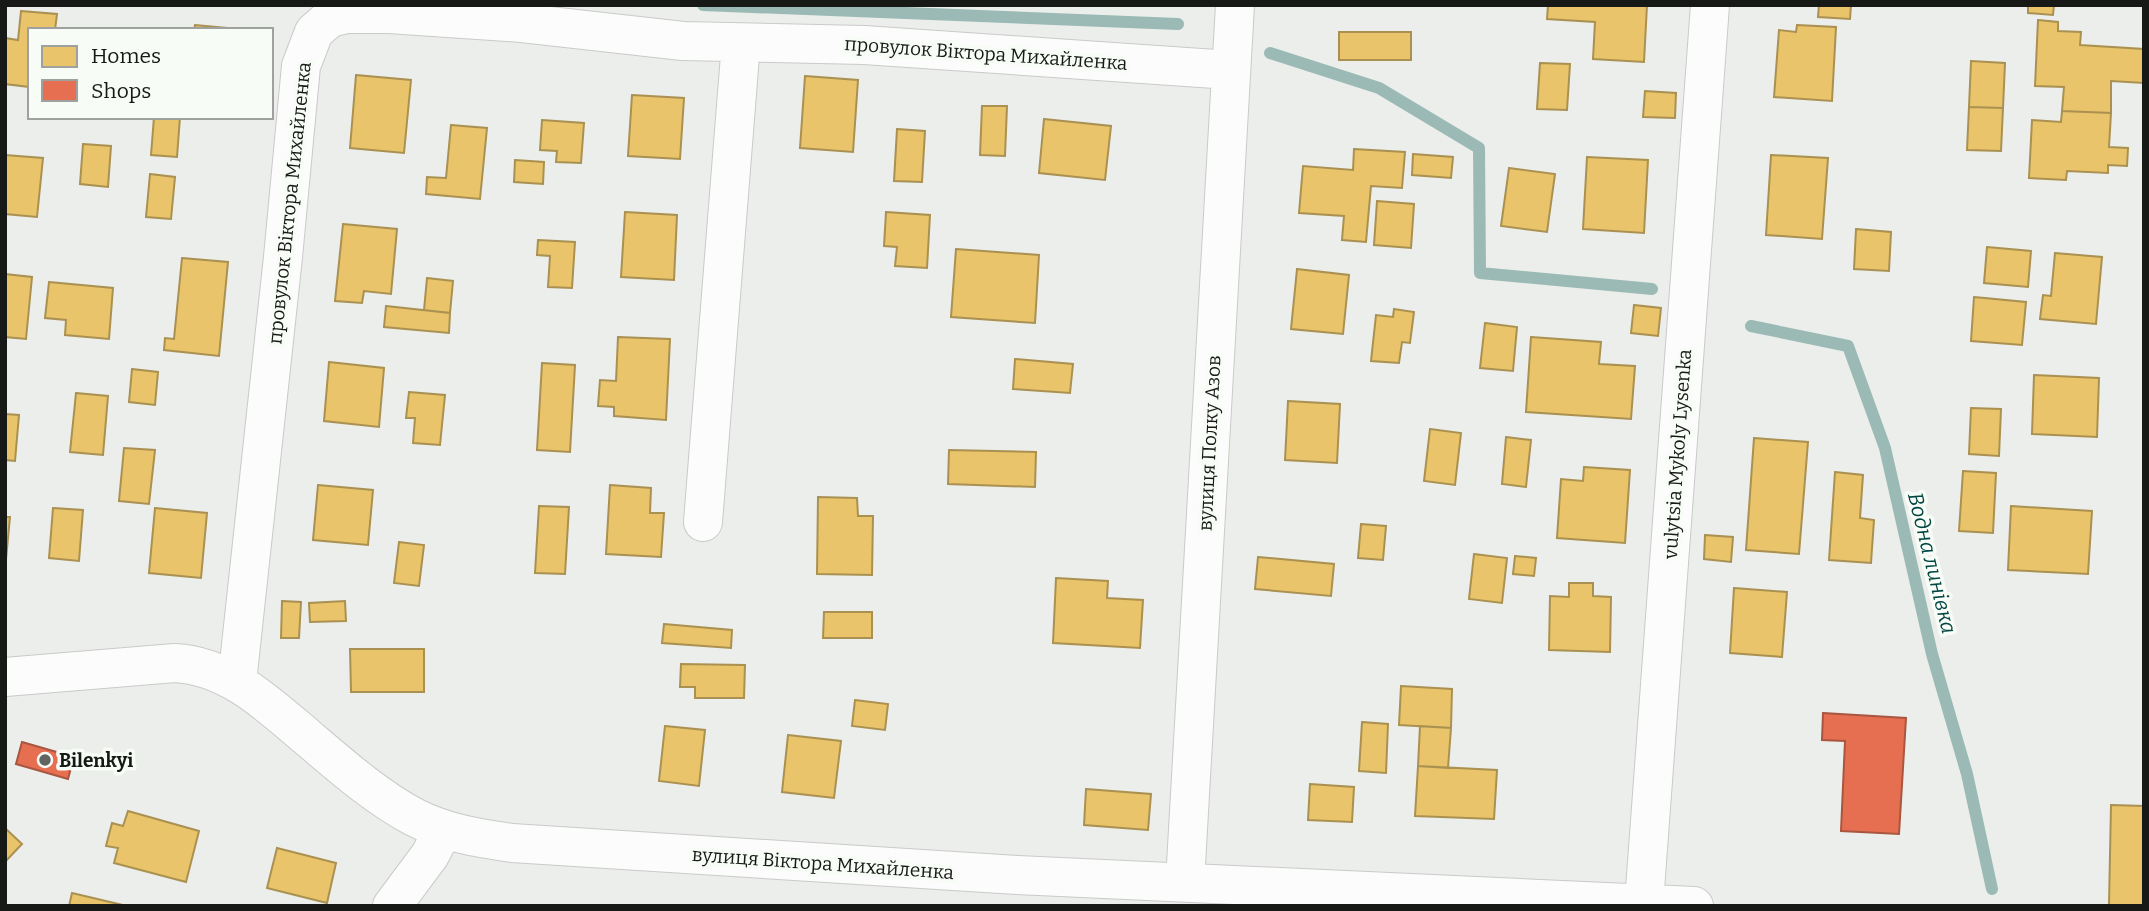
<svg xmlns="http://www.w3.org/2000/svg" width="2149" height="911" viewBox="0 0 2149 911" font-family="Bitter,serif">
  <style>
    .homes { fill: #e9c46a; stroke: #aa9151; stroke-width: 2 }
    .shops { fill: #e76f51; stroke: #a95540; stroke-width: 2 }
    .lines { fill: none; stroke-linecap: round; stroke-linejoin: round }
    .stream { stroke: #9bbab5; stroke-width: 12 }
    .minor-casing { stroke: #c9cbc8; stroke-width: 40 }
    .minor { stroke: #fcfcfc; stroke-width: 38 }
    .poi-dot { fill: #616461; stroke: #f8fcf6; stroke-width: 2.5 }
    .labels { text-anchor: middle; stroke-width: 7; stroke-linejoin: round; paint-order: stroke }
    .street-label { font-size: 19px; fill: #171917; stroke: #f8fcf6 }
    .poi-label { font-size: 19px; font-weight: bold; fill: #171917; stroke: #f8fcf6; text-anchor: start }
    .water-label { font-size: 21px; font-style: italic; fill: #024642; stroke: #f8fcf6 }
  </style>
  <rect width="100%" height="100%" fill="#ebeeea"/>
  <path class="homes" d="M832,5H856V10L832,9Z
    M1548,5H1647L1644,62L1593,59L1595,22L1547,19Z
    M1819,5H1851L1850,19L1818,17Z
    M2028,5H2054L2053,15L2028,13Z
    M21,11L57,14L55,30H30V87L5,84V38L18,40Z
    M2038,20L2058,22V31L2081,32L2080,45L2144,49V83L2111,81V113L2062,111L2064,87L2035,86Z
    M195,25L249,30H194Z
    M1797,25L1836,27L1832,101L1774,97L1779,30L1796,32Z
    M1339,32H1411V60H1339Z
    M1971,61L2005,63L2003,108L1969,107Z
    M1540,63L1570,64L1567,110L1537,109Z
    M356,75L411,80L404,153L350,148Z
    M805,76L858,80L853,152L800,148Z
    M1645,91L1676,93L1675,118L1643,117Z
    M632,95L684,98L680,159L628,156Z
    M982,106H1007L1005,156L980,155Z
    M1969,107L2003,108L2001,151L1967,150Z
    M2062,111L2111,113L2109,147L2128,148L2127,166L2108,165V173L2067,171L2066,180L2029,178L2032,120L2061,122Z
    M154,117H180L177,157L151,155Z
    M1044,119L1111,126L1105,180L1039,173Z
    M542,120L584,123L581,163L556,162L557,151L540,150Z
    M451,125L487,128L480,199L426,194L427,177L446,178Z
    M897,129L925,131L922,182L894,181Z
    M83,144L111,146L108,187L80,184Z
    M1354,149L1405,152L1402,188L1371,186L1366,242L1342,240L1344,216L1299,213L1303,166L1353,170Z
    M1413,154L1453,157L1451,178L1412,175Z
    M5,155L43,158L37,217L5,214Z
    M1771,155L1828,158L1822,239L1766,235Z
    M1587,157L1648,160L1644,233L1583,229Z
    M515,160L544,162L543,184L514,182Z
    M1509,168L1555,174L1547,232L1501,226Z
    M150,174L175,177L171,219L146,217Z
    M1377,201L1414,204L1411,248L1374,245Z
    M625,212L677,215L674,280L621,277Z
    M886,212L930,215L927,268L895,266L897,247L884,246Z
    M343,224L397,229L391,294L364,291L362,303L335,301Z
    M1856,229L1891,232L1889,271L1854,269Z
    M538,240L575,242L572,288L548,287L550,256L537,255Z
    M1987,247L2031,251L2028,287L1984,283Z
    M956,249L1039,255L1035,323L951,317Z
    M2055,253L2102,257L2096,324L2040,319L2043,295L2051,296Z
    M182,258L228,262L219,356L164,350L165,338L174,339Z
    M1297,269L1349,275L1343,334L1291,329Z
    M5,274L32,277L26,339L5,337Z
    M427,278L453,281L450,313L424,310Z
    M49,282L113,288L109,339L65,335L66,320L45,318Z
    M1974,297L2026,302L2022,345L1971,341Z
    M1634,305L1661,308L1658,336L1631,333Z
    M386,306L450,313L449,333L384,327Z
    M1394,309L1414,312L1410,343L1402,342L1399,363L1371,361L1376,315L1393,317Z
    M1485,323L1517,327L1513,371L1480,368Z
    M618,337L670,339L666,420L614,416V407L598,406L600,380L616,381Z
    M1531,337L1601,342L1599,364L1635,366L1631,419L1526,412Z
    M1015,359L1073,364L1070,393L1013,389Z
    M329,362L384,368L379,427L324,421Z
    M542,363L575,365L570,452L537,450Z
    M132,369L158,372L155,405L129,402Z
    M2034,375L2099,378L2097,437L2032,434Z
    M409,392L445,395L440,445L413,443L415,418H406Z
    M76,393L108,396L103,455L70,452Z
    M1288,401L1340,404L1337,463L1285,460Z
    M1971,408L2001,409L1999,456L1969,454Z
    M5,414L19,415L15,461L5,460Z
    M1430,429L1461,433L1455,485L1424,481Z
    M1506,437L1531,440L1526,487L1502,484Z
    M1754,438L1808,442L1799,554L1746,550Z
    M124,448L155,450L149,504L119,501Z
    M949,450L1036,452L1035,487L948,484Z
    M1584,467L1630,470L1625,543L1557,538L1561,479L1583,481Z
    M1963,471L1996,473L1993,533L1959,531Z
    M1835,472L1863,475L1860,518L1874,520L1871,563L1829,560Z
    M318,485L373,490L368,545L313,540Z
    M610,485L651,488L650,513H664L661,557L606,554Z
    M818,497L857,498L858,516H873L872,575L817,574Z
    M539,506L569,507L565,574L535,573Z
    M2011,506L2092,511L2088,574L2008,570Z
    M53,508L83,510L79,561L49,558Z
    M155,508L207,513L201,578L149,573Z
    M5,517H10L5,570Z
    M1361,524L1386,526L1383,560L1358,558Z
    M1705,535L1733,537L1731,562L1704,559Z
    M399,542L424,545L419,586L394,583Z
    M1474,554L1507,558L1502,603L1469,599Z
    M1515,556L1536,558L1534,576L1513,574Z
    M1258,557L1334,564L1331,596L1255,589Z
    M1056,578L1108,581L1107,598L1143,600L1140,648L1053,643Z
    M1569,583H1593V596L1611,597L1610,652L1549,650L1550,596L1569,597Z
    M1734,588L1787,592L1782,657L1730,653Z
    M282,601L301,602L299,638H281Z
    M345,601L346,621L310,622L309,603Z
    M824,612H872V638H823Z
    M664,624L732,630L731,648L662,643Z
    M350,649H424V692H351Z
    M681,664L745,665L744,698H695V687H680Z
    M1401,686L1452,689L1451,728L1399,725Z
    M855,700L888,704L885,730L852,726Z
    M1362,722L1388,724L1386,773L1359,771Z
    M665,726L705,730L699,786L659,781Z
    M1420,726L1451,728L1448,768L1418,766Z
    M788,735L841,741L834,798L782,792Z
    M1418,766L1497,770L1494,819L1415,816Z
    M1310,784L1354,787L1352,822L1308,820Z
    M1086,789L1151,794L1148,830L1084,825Z
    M2111,805L2144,806V906L2109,905Z
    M128,811L199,831L186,882L114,863L118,848L106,846L112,823L123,826Z
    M5,828L22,844L5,862Z
    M277,848L336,863L327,903L267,888Z
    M72,893L127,906H69Z"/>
  <path class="shops" d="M1823,713L1906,718L1899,834L1841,831L1845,741L1822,740Z
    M22,742L74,757L68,779L16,764Z"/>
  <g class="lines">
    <path class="stream" d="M703,5L1178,24
      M1270,53L1379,88L1479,148L1480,273L1652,289
      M1751,326L1848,346L1885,448L1932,654L1967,774L1992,889"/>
    <g class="minor-casing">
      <path id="minor" d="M703,522L741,43
        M5,677L175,663C229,666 268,704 307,737C340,765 376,797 414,817C445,833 478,838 512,843L1017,875L1694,906
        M237,682L283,257L301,66L314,32L330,18L346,14H389L522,23L683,41L864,45L1230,70
        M1185,882L1235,5
        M1644,903L1710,5
        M392,906L430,855L443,830"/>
    </g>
    <use href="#minor" class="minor"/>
  </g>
  <circle class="poi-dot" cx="45" cy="760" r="7"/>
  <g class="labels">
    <g class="street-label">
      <text transform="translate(986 53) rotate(4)" y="7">провулок Віктора Михайленка</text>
      <text transform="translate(289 203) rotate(-84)" y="7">провулок Віктора Михайленка</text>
      <text transform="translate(1209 443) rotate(-87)" y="7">вулиця Полку Азов</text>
      <text transform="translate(1677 454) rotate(-86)" y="7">vulytsia Mykoly Lysenka</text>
      <text transform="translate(823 863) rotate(4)" y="7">вулиця Віктора Михайленка</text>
    </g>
    <g class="poi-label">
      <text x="59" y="767">Bilenkyi</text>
    </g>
    <g class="water-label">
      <text transform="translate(1932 563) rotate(76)" y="7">Водна линівка</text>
    </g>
  </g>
  <rect width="2149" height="911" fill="none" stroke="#171917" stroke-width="14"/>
  <rect x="28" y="28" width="245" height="91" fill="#f8fcf6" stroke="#9ea19d" stroke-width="2"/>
  <rect x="42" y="46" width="35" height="21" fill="#e9c46a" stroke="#9ea19d" stroke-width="2"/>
  <text x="91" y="63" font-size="21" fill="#171917">Homes</text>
  <rect x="42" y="80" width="35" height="21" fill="#e76f51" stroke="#9ea19d" stroke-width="2"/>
  <text x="91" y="98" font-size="21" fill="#171917">Shops</text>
</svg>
